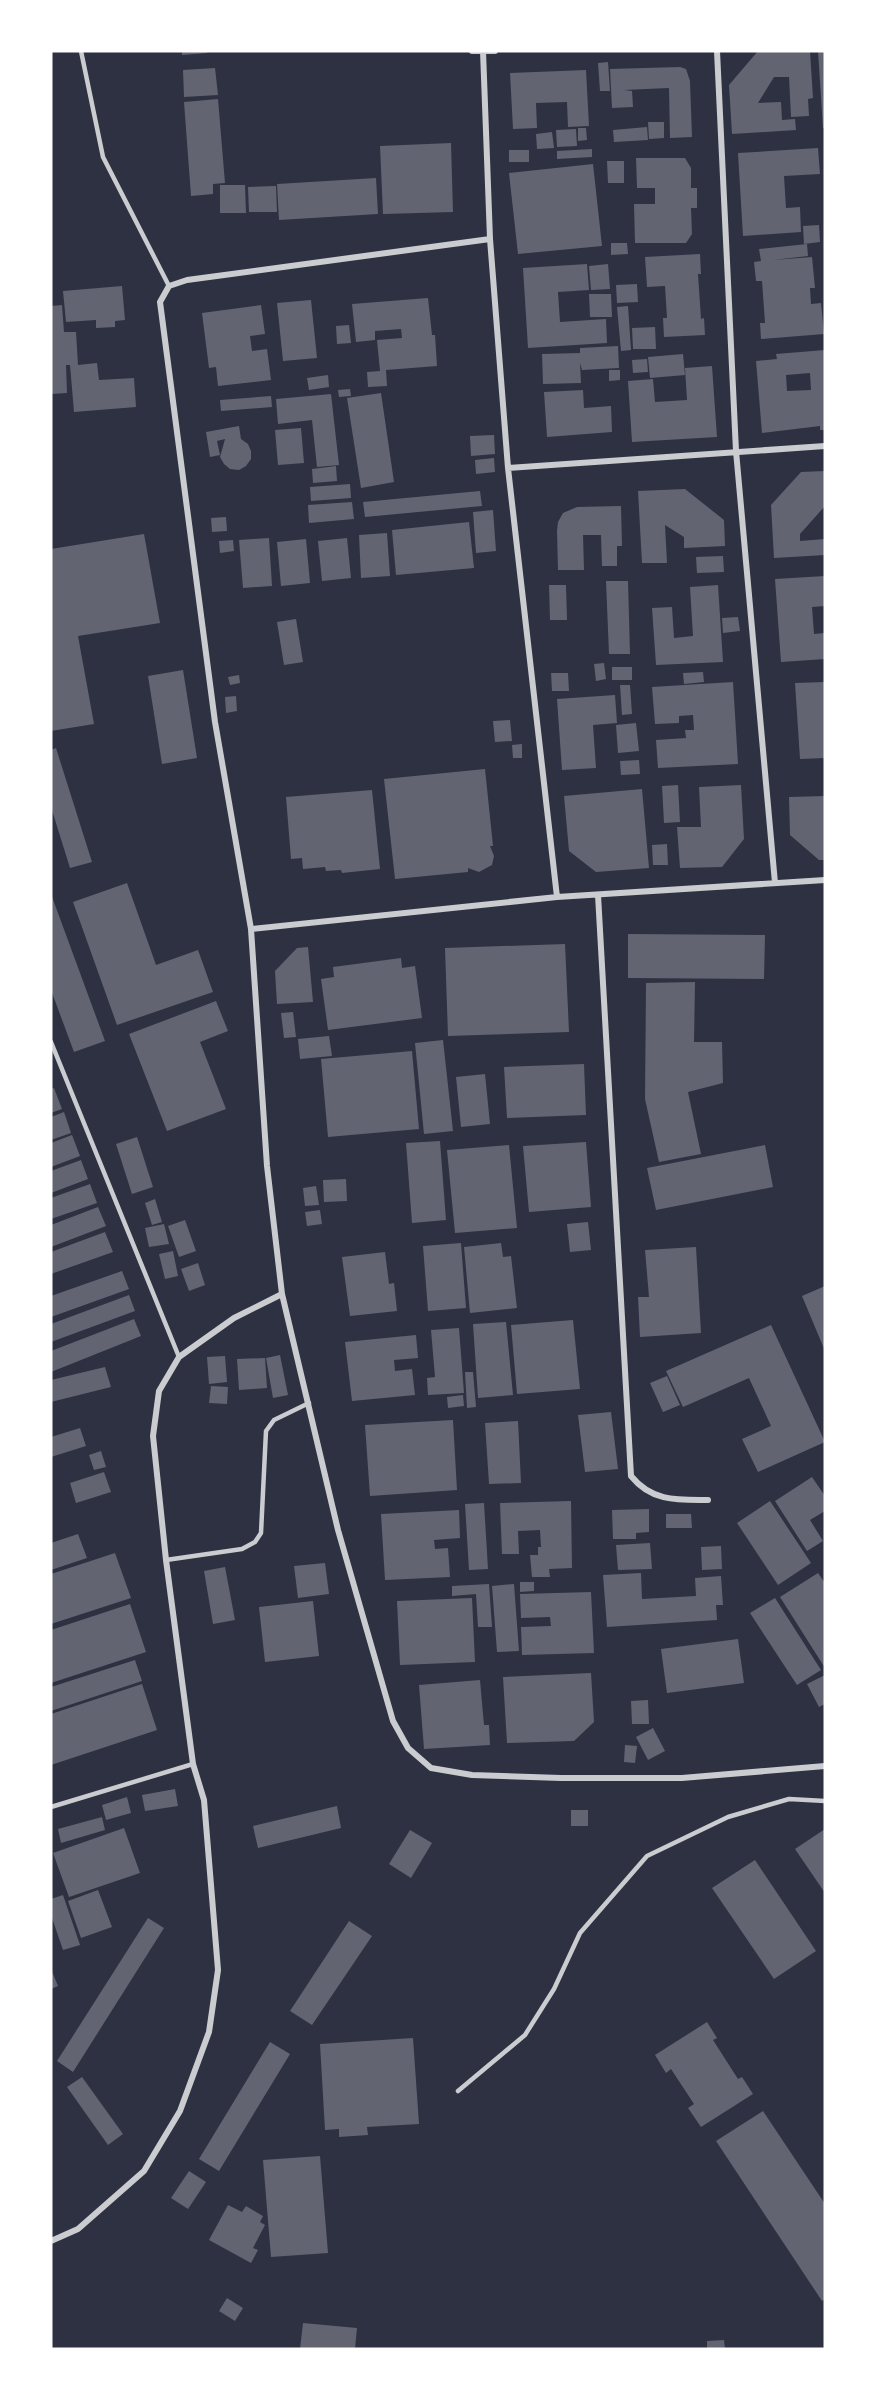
<svg xmlns="http://www.w3.org/2000/svg" width="876" height="2400" viewBox="0 0 876 2400" font-family="Lato,sans-serif">
  <style>
    .building { fill: #626471; fill-rule: evenodd }
    .lines { fill: none; stroke-linecap: round; stroke-linejoin: round }
    .service { stroke: #caccd0; stroke-width: 4.5 }
    .minor { stroke: #caccd0; stroke-width: 6 }
  </style>
  <rect width="100%" height="100%" fill="#2d3142"/>
  <path class="building" d="M182,51H207V53L182,55Z
    M758,51H810L813,98L808,99L809,116L791,117L789,77H774L758,103L781,102L782,120L795,119L796,130L732,134L729,85Z
    M818,51H825V128H823Z
    M608,62L610,91H600L598,63Z
    M680,67L686,69L690,81L692,137L670,138L669,88L624,90L632,91L633,107L612,108L610,69Z
    M215,68L218,95L184,97L183,70Z
    M586,70L589,126L568,127L567,102L536,103L537,128L513,129L510,73Z
    M218,99L225,183L213,184V194L191,196L184,102Z
    M648,122H664V138L649,139Z
    M647,127L648,140L614,142L613,130Z
    M578,128H586L587,140L578,141Z
    M576,129L577,146L557,147L556,130Z
    M552,132L554,148L537,149L536,134Z
    M451,143L453,212L383,214L380,146Z
    M818,148L820,174L784,176L786,208L800,207L801,232L743,236L738,153Z
    M592,149V157L557,159V151Z
    M509,150H529V162H509Z
    M636,158H685L691,168V188H697V208H691L692,234L686,243H635L634,204H655V188H637Z
    M607,161H624V183H608Z
    M593,164L602,246L518,254L509,173Z
    M376,178L378,214L279,220L277,184Z
    M220,185H245L246,213H220Z
    M276,186L277,212H249L248,187Z
    M819,225L820,242L804,244L803,226Z
    M611,243H627L628,254L611,255Z
    M807,244L808,256L773,260L812,257L815,288H810L811,304L821,303L824,334L761,339L760,323H765L762,281H756L754,262L761,261L759,249Z
    M700,254L701,274H698L701,319L704,318L705,335L664,337L663,318H667L665,286L647,287L645,257Z
    M587,264L589,290L558,292L560,322L606,319L607,343L528,348L523,268Z
    M608,264L610,289L591,290L589,266Z
    M637,284L638,302L617,303L616,285Z
    M122,286L125,320L115,321V327L96,328V320L66,322L63,291Z
    M589,294H611L612,317H590Z
    M428,298L432,335H435L437,366L386,370L387,386L368,387L367,372L380,371L377,340L402,338L401,329L375,331V340L356,342L352,304Z
    M311,300L317,358L283,361L277,303Z
    M62,305L64,332H76L78,365L97,363L99,380L134,378L136,407L74,412L70,365H66L67,393L51,394V306Z
    M261,305L265,334L250,336L252,351L267,349L271,380L218,386L216,367L209,368L202,313Z
    M628,306L631,350L621,351L617,307Z
    M349,325L351,343L337,344L336,326Z
    M655,327L656,349H633L632,328Z
    M618,346L619,368L582,370L580,363L581,383L543,384L542,354L580,353V348Z
    M825,350V430H820V426L762,433L756,361L777,359L776,354ZM810,373L811,390L787,391L786,375Z
    M683,354L685,375L650,378L648,357Z
    M647,359L648,372L633,373L632,360Z
    M712,366L717,437L632,442L628,381L653,379L655,402L687,400L685,368Z
    M609,370H620V380L609,381Z
    M328,375L329,387L309,390L307,378Z
    M350,389L351,396L339,397L338,390Z
    M583,390L584,408L611,406L612,432L547,437L544,392Z
    M381,393L394,482L361,488L347,398Z
    M331,394L339,465L317,467L312,420L278,424L276,399Z
    M271,396L272,407L221,411L220,400Z
    M239,426L241,439L248,444L251,451V459L246,466L239,470L230,469L224,464L220,457L225,439L217,441L220,455L210,457L206,432Z
    M301,428L304,463L278,465L275,430Z
    M494,435L495,454L471,456L470,436Z
    M494,458L495,472L476,474L475,460Z
    M336,466L337,481L313,483L312,469Z
    M825,471V506L800,534V541L825,539V555L774,558L771,505L801,472Z
    M350,484L351,498L311,501L310,487Z
    M685,489L724,520L725,546L684,548V537L665,525L667,563H642L638,491Z
    M480,491L482,506L365,517L363,502Z
    M352,502L354,519L309,523L308,505Z
    M621,506L622,546H617V566H602L601,535H583L584,570H558L557,531L558,522L563,513L577,507Z
    M493,510L496,551L476,553L473,512Z
    M226,517L227,531L212,532L211,518Z
    M469,522L474,568L396,575L392,530Z
    M387,533L390,576L361,578L359,535Z
    M144,534L160,623L78,636L94,724L51,731V549Z
    M269,538L272,586L243,588L239,540Z
    M347,538L351,578L322,581L318,541Z
    M306,539L310,583L281,586L277,542Z
    M233,540L234,551L220,553L219,541Z
    M723,556L724,572L697,573L696,557Z
    M825,576V606L812,607L814,634L825,633V659L781,662L775,579Z
    M606,581H628L630,654H609Z
    M549,585H566L567,620H550Z
    M718,585L723,662L656,665L652,608L672,607L674,638L693,636L690,587Z
    M738,617L740,631L723,633L722,618Z
    M296,619L303,662L284,665L277,622Z
    M604,663L606,679L596,681L594,664Z
    M612,667H632V680H612Z
    M183,670L197,758L162,764L148,676Z
    M703,672L704,682L684,684L683,673Z
    M551,673H568L569,691H552Z
    M239,675L240,683L230,685L228,677Z
    M733,682L738,764L658,768L656,740L686,738L685,730H694L693,715L679,716V723L655,724L652,687Z
    M825,682V758L800,759L795,683Z
    M620,685H630L632,714L622,715Z
    M615,695L617,723L593,725L596,768L562,770L557,699Z
    M236,696L237,711L226,713L225,697Z
    M510,720L512,741L495,742L493,721Z
    M636,723L639,751L618,753L616,725Z
    M522,744V758H513L512,745Z
    M56,748L92,862L70,868L51,807V750Z
    M639,760L640,774L621,775L620,761Z
    M485,769L493,846H490L494,856L492,865L479,872L468,868V872L395,879L384,779Z
    M678,785L680,822L664,823L662,786Z
    M741,785L744,839L722,867L680,868L677,827H701L699,787Z
    M642,789L649,868L596,872L569,851L564,796Z
    M372,790L380,869L342,873L341,870L326,871L325,867L303,869L302,858L291,859L286,797Z
    M825,796V860H819L790,835L789,797Z
    M667,844L668,865H653L652,845Z
    M127,883L156,965L198,950L213,992L117,1025L73,902Z
    M51,894L105,1041L74,1052L51,990Z
    M628,934L765,935L764,979L628,978Z
    M565,944L569,1032L448,1036L445,948Z
    M308,947L313,1002L277,1004L275,971L297,948Z
    M401,958L402,968L415,966L422,1018L328,1030L321,979L334,977L333,967Z
    M695,982L694,1042H722L723,1083L688,1092L701,1154L659,1162L645,1099L646,983Z
    M216,1001L228,1031L200,1042L226,1109L167,1131L129,1034Z
    M293,1012L296,1037L284,1038L281,1013Z
    M329,1036L332,1056L300,1059L298,1039Z
    M443,1040L453,1131L424,1134L415,1043Z
    M412,1051L419,1129L328,1137L321,1059Z
    M584,1064L586,1115L507,1118L504,1067Z
    M485,1074L490,1124L461,1127L456,1077Z
    M54,1088L62,1109L51,1113V1089Z
    M64,1112L71,1133L51,1140V1117Z
    M72,1135L80,1156L51,1167V1143Z
    M137,1137L153,1187L132,1194L116,1144Z
    M440,1141L446,1220L412,1223L406,1143Z
    M586,1142L591,1207L529,1212L523,1146Z
    M509,1145L517,1228L455,1233L447,1150Z
    M765,1145L773,1187L656,1210L647,1168Z
    M81,1160L88,1179L51,1193V1171Z
    M346,1179L347,1201L324,1202L323,1180Z
    M90,1184L97,1203L51,1219V1198Z
    M316,1186L319,1205L305,1206L303,1188Z
    M155,1199L162,1222L152,1225L145,1203Z
    M98,1207L106,1226L51,1247V1225Z
    M320,1210L322,1224L307,1226L305,1212Z
    M185,1220L196,1251L179,1257L168,1226Z
    M588,1222L591,1250L570,1252L567,1224Z
    M164,1224L169,1244L149,1247L145,1228Z
    M105,1232L113,1252L51,1274V1252Z
    M461,1243L466,1308L428,1311L423,1246Z
    M501,1243L503,1257L511,1256L517,1308L470,1313L464,1247Z
    M696,1247L701,1333L640,1337L638,1297H649L645,1250Z
    M173,1251L178,1276L165,1279L159,1254Z
    M385,1252L389,1284L394,1283L397,1311L350,1316L342,1257Z
    M198,1263L205,1285L189,1291L181,1269Z
    M122,1271L129,1289L51,1317V1296Z
    M825,1286V1351L802,1296Z
    M129,1295L135,1311L51,1342V1324Z
    M134,1319L141,1336L51,1372V1351Z
    M573,1320L580,1389L517,1394L511,1325Z
    M506,1322L513,1395L478,1398L473,1324Z
    M771,1325L825,1442L758,1472L742,1439L771,1426L749,1378L683,1407L666,1371Z
    M459,1328L464,1393L428,1395L427,1378L435,1377L431,1330Z
    M416,1335L418,1358L394,1360L395,1371L412,1369L415,1395L352,1401L345,1342Z
    M280,1355L288,1395L273,1398L266,1358Z
    M225,1356L227,1382L209,1384L207,1357Z
    M265,1358L267,1388L239,1390L237,1359Z
    M105,1367L111,1387L51,1402V1380Z
    M465,1372H473L476,1407L467,1408Z
    M667,1376L680,1405L663,1412L650,1383Z
    M211,1386L228,1387L227,1404L209,1403Z
    M463,1395L464,1406L448,1408L447,1397Z
    M611,1412L618,1469L585,1472L578,1415Z
    M453,1420L457,1490L370,1496L365,1425Z
    M518,1421L521,1483L489,1484L485,1423Z
    M80,1428L86,1446L51,1457V1437Z
    M101,1451L106,1467L94,1470L89,1455Z
    M104,1472L111,1492L76,1503L70,1483Z
    M812,1477L825,1496V1511L810,1520L823,1541L807,1551L775,1501Z
    M571,1501L572,1568L549,1569L550,1577H532L530,1555H538V1547H541L540,1530L518,1531L519,1554H502L500,1503Z
    M770,1501L811,1563L778,1585L737,1523Z
    M484,1503L488,1569L469,1570L465,1504Z
    M649,1509V1532L636,1533V1539H613L612,1510Z
    M459,1510L460,1538L434,1540L435,1549L448,1548L450,1577L385,1580L381,1514Z
    M666,1514H691L692,1528H666Z
    M78,1534L87,1558L51,1570V1543Z
    M650,1543L652,1569L618,1570L616,1545Z
    M721,1546L722,1569L702,1570L701,1547Z
    M115,1553L131,1598L51,1624V1574Z
    M325,1563L329,1594L298,1598L294,1566Z
    M225,1567L235,1620L213,1624L204,1571Z
    M641,1573L642,1599L696,1596L695,1578L721,1576L723,1605H716L717,1620L607,1627L603,1575Z
    M818,1573L825,1583V1668L780,1597Z
    M520,1582H534V1591L520,1592Z
    M489,1584L492,1627H478L476,1594L452,1596V1586Z
    M514,1584L519,1651L497,1652L492,1586Z
    M591,1592L594,1653L522,1655L521,1627L551,1626L550,1617L521,1618L520,1594Z
    M472,1598L475,1662L400,1665L397,1601Z
    M775,1598L821,1670L797,1685L750,1613Z
    M313,1601L319,1656L265,1662L259,1607Z
    M130,1604L146,1652L51,1683V1630Z
    M738,1639L744,1683L667,1693L661,1649Z
    M135,1660L142,1681L51,1711V1687Z
    M591,1673L594,1722L574,1741L507,1743L503,1677Z
    M825,1675V1704L819,1707L807,1684Z
    M480,1680L484,1725H489L490,1745L424,1749L419,1685Z
    M142,1684L157,1730L51,1765V1714Z
    M648,1700L649,1724H632L631,1701Z
    M653,1728L665,1751L648,1760L636,1737Z
    M625,1745L637,1746L635,1763L624,1762Z
    M175,1789L178,1806L145,1811L142,1795Z
    M127,1797L131,1813L106,1820L102,1805Z
    M337,1806L341,1828L258,1848L253,1826Z
    M571,1810H588V1826H571Z
    M102,1817L105,1830L61,1843L58,1829Z
    M124,1828L140,1873L69,1897L53,1853Z
    M825,1829V1893L795,1849Z
    M410,1830L432,1843L411,1878L389,1864Z
    M755,1860L816,1951L774,1979L712,1888Z
    M98,1890L112,1927L81,1938L68,1901Z
    M63,1895L80,1945L63,1950L51,1915V1899Z
    M148,1918L164,1928L73,2072L57,2061Z
    M349,1921L372,1936L312,2025L290,2011Z
    M51,1969L58,1986L51,1989Z
    M707,2022L717,2038L713,2040L738,2079L742,2077L753,2094L701,2127L688,2108L694,2104L671,2069L666,2073L655,2055Z
    M413,2038L419,2124L367,2127L368,2135L339,2137V2129L325,2130L320,2044Z
    M270,2042L290,2054L219,2171L199,2159Z
    M82,2077L123,2134L108,2145L67,2087Z
    M763,2111L825,2204V2299L822,2301L716,2141Z
    M320,2156L328,2253L271,2257L263,2160Z
    M189,2171L206,2182L188,2209L171,2198Z
    M228,2205L242,2212L246,2206L263,2216L260,2222L265,2225L253,2248L258,2250L251,2263L209,2240Z
    M227,2298L243,2308L235,2321L219,2311Z
    M303,2323L357,2328L355,2349H300Z
    M724,2340L725,2349H707V2341Z"/>
  <g class="lines">
    <path class="service" d="M81,51L103,157L169,286
      M51,1042L179,1357
      M166,1560L242,1549L255,1542L261,1533L266,1431L274,1420L309,1403
      M51,1807L193,1764
      M458,2091L525,2035L554,1989L580,1933L647,1856L728,1817L789,1799L825,1801"/>
    <path class="minor" d="M472,51H495
      M483,51L490,239L508,468L557,897
      M717,51L736,451L775,883
      M490,239L187,280L169,286L160,302L215,722L251,929L267,1166L282,1294L338,1530L393,1721L408,1748L431,1768L472,1775L561,1778H682L825,1766
      M508,468L825,446
      M598,895L631,1476C652,1502 678,1500 708,1500
      M251,929L557,897L825,880
      M51,2241L78,2229L144,2171L180,2111L209,2032L218,1970L204,1800L193,1764L166,1560L153,1436L159,1391L179,1357L234,1318L282,1294"/>
  </g>
  <rect width="876" height="2400" fill="none" stroke="#ffffff" stroke-width="105"/>
</svg>
